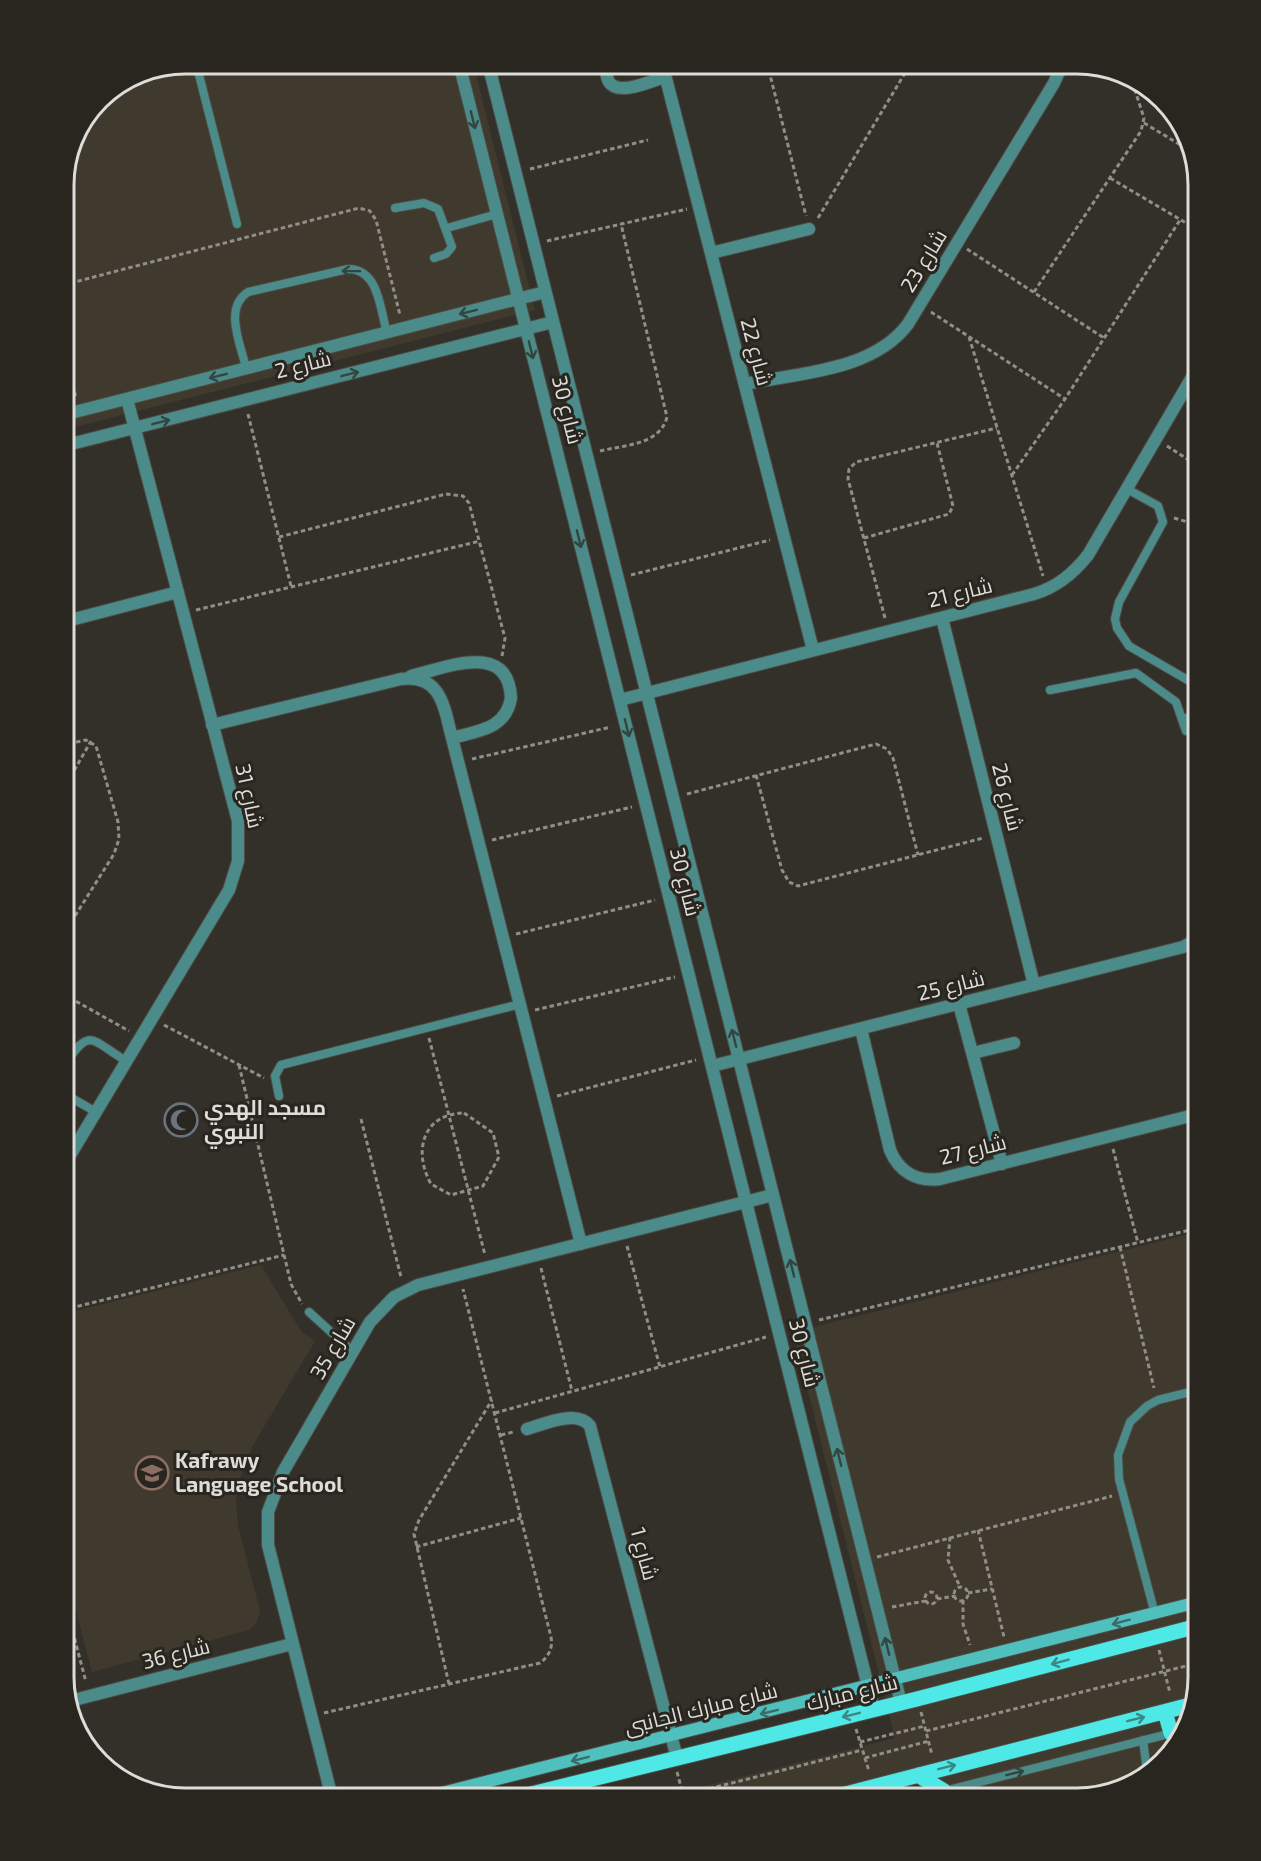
<svg xmlns="http://www.w3.org/2000/svg" width="1261" height="1861" viewBox="0 0 1261 1861" font-family="'Exo 2',Cairo,sans-serif">
  <style>
    .built { fill: #40392d }
    .lines { fill: none; stroke-linecap: round; stroke-linejoin: round }
    .service-casing { stroke: #4e4c45; stroke-width: 10 }
    .minor-casing { stroke: #4e4c45; stroke-width: 14 }
    .tertiary-casing { stroke: #4e4c45; stroke-width: 14 }
    .secondary-casing { stroke: #4e4c45; stroke-width: 14 }
    .primary-casing { stroke: #4e4c45; stroke-width: 17 }
    .path { stroke: #918e89; stroke-width: 3; stroke-dasharray: 4.5 3; stroke-linecap: butt }
    .service { stroke: #4b8c8b; stroke-width: 8 }
    .minor { stroke: #4b8c8b; stroke-width: 12 }
    .tertiary { stroke: #4b8c8b; stroke-width: 12 }
    .secondary { stroke: #50c0bf; stroke-width: 12 }
    .primary { stroke: #4ee8e7; stroke-width: 15 }
    .oneway { stroke: #33453f }
    .oneway2 { stroke: #3b6b67 }
    .oneway3 { stroke: #3c8783 }
    .labels { text-anchor: middle; stroke-width: 6; stroke-linejoin: round; paint-order: stroke }
    .street-label { font-size: 21px; fill: #dedcd8; stroke: #29261f }
    .poi-label { font-size: 21px; font-weight: bold; fill: #dedcd8; stroke: #29261f; text-anchor: start }
    .rim { fill: none; stroke: #dedcd8; stroke-width: 3 }
  </style>
  <rect width="100%" height="100%" fill="#333029"/>
  <path class="built" d="M185,63H473L535,310L63,430V177L72,138L99,98L139,72Z
    M1198,1232V1676L1181,1737L1137,1782L1076,1798H658L895,1738L793,1332Z
    M261,1265L301,1331L315,1341L252,1447L239,1483L236,1501L238,1525L260,1611L257,1622L249,1630L92,1672L63,1560V1314Z"/>
  <g class="lines">
    <g class="service-casing">
      <path id="service" d="M196,63L237,224
        M395,208L424,203L438,209L452,247L446,254L434,258
        M447,228L497,214
        M246,368C241,345 223,308 248,292L348,269C379,269 380,309 387,333
        M1127,489L1158,506L1163,522L1119,602L1115,619L1117,628L1129,646L1198,686
        M1050,690L1136,673L1176,702L1186,731
        M1183,719L1198,714
        M63,1067C90,1027 89,1038 126,1061
        M63,1093L96,1112
        M279,1096L275,1076L281,1065L520,1004
        M309,1312L353,1352
        M1155,1614L1119,1479L1118,1455L1130,1422L1147,1406L1158,1400L1198,1390
        M1171,1733L1174,1745
        M1143,1740L1147,1771
        M946,1791L968,1798
        M917,1798L1184,1730"/>
    </g>
    <g class="minor-casing">
      <path id="minor" d="M604,63C606,69 606,77 609,82C619,97 653,80 665,77
        M662,63L813,650
        M711,253L809,229
        M745,384C799,373 873,371 908,324L1054,83L1063,63
        M942,618L1034,985
        M63,622L178,592
        M411,676C446,668 508,640 511,698C506,729 478,731 452,738
        M620,700L1034,594C1057,587 1073,574 1088,555L1198,367
        M212,725L401,679C442,674 444,708 452,738L581,1244
        M959,1004L1002,1164
        M861,1029L890,1150C899,1172 917,1182 940,1179L1198,1114
        M973,1053L1014,1043
        M712,1066L1183,947L1198,939
        M63,1167L229,890L238,861V821L127,399
        M527,1429C544,1424 577,1409 590,1426L677,1758
        M70,1701L292,1644
        M332,1798L268,1545V1512L283,1472L370,1322L394,1297L418,1285L773,1195"/>
    </g>
    <g class="tertiary-casing">
      <path id="tertiary" d="M459,63L874,1710
        M488,63L901,1703
        M63,415L545,292
        M63,446L553,322"/>
    </g>
    <g class="secondary-casing">
      <path id="secondary" d="M422,1798L1198,1602"/>
    </g>
    <g class="primary-casing">
      <path id="primary" d="M1165,1712L1171,1733
        M918,1775L944,1791
        M515,1798L917,1699L1198,1626
        M830,1798L1190,1705"/>
    </g>
    <path class="path" d="M767,63L806,216
      M1144,123L1189,150
      M530,169L648,140
      M1110,178L1198,230
      M818,218L911,63
      M547,241L687,209
      M967,249L1104,338
      M63,285L359,208L370,211L376,220L400,315
      M1034,292L1141,131L1144,118L1131,78
      M931,312L1065,399
      M969,337L1043,576
      M63,348L76,398
      M248,414L291,586
      M1167,446L1198,466
      M600,451C624,445 660,445 667,417L621,224
      M1012,475L1065,399L1180,220
      M1174,518L1198,525
      M279,537L446,494L463,496L469,503L505,638L502,656
      M864,538L949,514L953,506L937,443
      M631,575L770,540
      M196,610L480,541
      M885,618L848,479L849,469L856,462L997,428
      M472,759L611,727
      M756,775L782,870L789,882L798,886L983,838
      M63,790L91,741
      M687,794L876,744L887,749L893,758L918,855
      M492,840L632,807
      M516,934L655,900
      M63,935L114,854L119,839L118,822L96,746L86,740L63,745
      M1196,956L1198,963
      M63,994L129,1031
      M535,1010L675,977
      M164,1025L264,1078
      M429,1038L485,1255
      M239,1065L291,1284L302,1304
      M557,1096L696,1060
      M464,1113L493,1133L499,1157L483,1186L451,1195L431,1184C413,1152 422,1114 464,1113Z
      M361,1119L401,1277
      M1113,1149L1138,1243
      M627,1246L660,1367
      M1120,1247L1154,1388
      M541,1268L572,1391
      M63,1310L284,1255
      M819,1320L1198,1228
      M495,1413L766,1337
      M501,1435L513,1432
      M978,1530L1004,1637
      M950,1537L948,1560L960,1587
      M416,1547L521,1518
      M877,1557L1112,1496
      M954 1594a7 7 0 1 1 14 0a7 7 0 1 1-14 0Z
      M925 1598a6 6 0 1 1 12 0a6 6 0 1 1-12 0Z
      M968,1593L992,1589
      M63,1595L86,1682
      M937,1599L955,1596
      M963,1600V1624L970,1645
      M892,1607L925,1601
      M63,1629L71,1627
      M1159,1650L1170,1693
      M449,1684L414,1534L419,1520L492,1400
      M921,1712L932,1755
      M324,1713L540,1663C549,1656 553,1648 551,1637L463,1289
      M856,1729L869,1771
      M926,1731L1198,1663
      M860,1742L925,1726
      M865,1758L929,1741
      M677,1772L684,1798
      M673,1798L862,1750"/>
    <use href="#service" class="service"/>
    <use href="#minor" class="minor"/>
    <use href="#tertiary" class="tertiary"/>
    <use href="#secondary" class="secondary"/>
    <use href="#primary" class="primary"/>
  </g>
  <defs><path id="oneway-shaft" d="M-6 0H5M1.5-3L5.5 0L1.5 3" fill="none" stroke-width="1.6" stroke-linecap="round" stroke-linejoin="round" transform="scale(1.5)"/></defs>
  <g class="oneway">
    <use href="#oneway-shaft" transform="translate(473 120) rotate(76)"/>
    <use href="#oneway-shaft" transform="translate(351 271) rotate(-179)"/>
    <use href="#oneway-shaft" transform="translate(468 312) rotate(166)"/>
    <use href="#oneway-shaft" transform="translate(531 350) rotate(76)"/>
    <use href="#oneway-shaft" transform="translate(350 374) rotate(-14)"/>
    <use href="#oneway-shaft" transform="translate(218 376) rotate(166)"/>
    <use href="#oneway-shaft" transform="translate(161 422) rotate(-14)"/>
    <use href="#oneway-shaft" transform="translate(579 539) rotate(76)"/>
    <use href="#oneway-shaft" transform="translate(627 728) rotate(76)"/>
    <use href="#oneway-shaft" transform="translate(734 1038) rotate(-104)"/>
    <use href="#oneway-shaft" transform="translate(792 1268) rotate(-104)"/>
    <use href="#oneway-shaft" transform="translate(839 1457) rotate(-104)"/>
    <use href="#oneway-shaft" transform="translate(887 1646) rotate(-104)"/>
    <use href="#oneway-shaft" transform="translate(1015 1773) rotate(-14)"/>
  </g>
  <g class="oneway2">
    <use href="#oneway-shaft" transform="translate(1121 1622) rotate(165)"/>
    <use href="#oneway-shaft" transform="translate(769 1712) rotate(166)"/>
    <use href="#oneway-shaft" transform="translate(580 1759) rotate(166)"/>
  </g>
  <g class="oneway3">
    <use href="#oneway-shaft" transform="translate(1060 1662) rotate(165)"/>
    <use href="#oneway-shaft" transform="translate(851 1715) rotate(166)"/>
    <use href="#oneway-shaft" transform="translate(1136 1719) rotate(-14)"/>
    <use href="#oneway-shaft" transform="translate(947 1767) rotate(-14)"/>
  </g>
  <defs>
    <g id="mosque-ring" transform="scale(1.725)"><circle r="9.5" fill="#29261f" stroke="#6b7280" stroke-width="1.5"/><path d="M3.5-4.9A6 6 0 1 0 3.5 4.9A5 5 0 1 1 3.5-4.9Z" fill="#6b7280"/></g>
    <g id="school-ring" transform="scale(1.725)"><circle r="9.5" fill="#29261f" stroke="#8d6e63" stroke-width="1.5"/><path d="M0-5L7-2L0 1L-7-2ZM-4 1L0 2.5L4 1V4Q0 6-4 4Z" fill="#8d6e63"/></g>
  </defs>
  <g fill-rule="evenodd">
    <use href="#mosque-ring" x="181" y="1120"/>
    <use href="#school-ring" x="152" y="1473"/>
  </g>
  <g class="labels">
    <g class="street-label">
      <text transform="translate(924 261) rotate(-59)" y="7">شارع 23</text>
      <text transform="translate(756 352) rotate(75)" y="7">شارع 22</text>
      <text transform="translate(303 365) rotate(-14)" y="7">شارع 2</text>
      <text transform="translate(567 410) rotate(76)" y="7">شارع 30</text>
      <text transform="translate(960 593) rotate(-14)" y="7">شارع 21</text>
      <text transform="translate(249 796) rotate(78)" y="7">شارع 31</text>
      <text transform="translate(1007 797) rotate(76)" y="7">شارع 26</text>
      <text transform="translate(685 882) rotate(76)" y="7">شارع 30</text>
      <text transform="translate(951 986) rotate(-14)" y="7">شارع 25</text>
      <text transform="translate(973 1150) rotate(-14)" y="7">شارع 27</text>
      <text transform="translate(333 1348) rotate(-60)" y="7">شارع 35</text>
      <text transform="translate(804 1353) rotate(76)" y="7">شارع 30</text>
      <text transform="translate(644 1554) rotate(75)" y="7">شارع 1</text>
      <text transform="translate(176 1654) rotate(-14)" y="7">شارع 36</text>
      <text transform="translate(852 1693) rotate(-14)" y="7">شارع مبارك</text>
      <text transform="translate(701 1709) rotate(-14)" y="7">شارع مبارك الجانبى</text>
    </g>
    <g class="poi-label">
      <text x="204" y="1115">مسجد الهدي<tspan x="204" dy="24">النبوي</tspan></text>
      <text x="175" y="1468">Kafrawy<tspan x="175" dy="24">Language School</tspan></text>
    </g>
  </g>
  <path d="M0 0H1261V1861H0ZM185 74H1077A111 111 0 0 1 1188 185V1677A111 111 0 0 1 1077 1788H185A111 111 0 0 1 74 1677V185A111 111 0 0 1 185 74Z" fill="#29261f" fill-rule="evenodd"/>
  <path class="rim" d="M185 74H1077A111 111 0 0 1 1188 185V1677A111 111 0 0 1 1077 1788H185A111 111 0 0 1 74 1677V185A111 111 0 0 1 185 74Z"/>
</svg>
